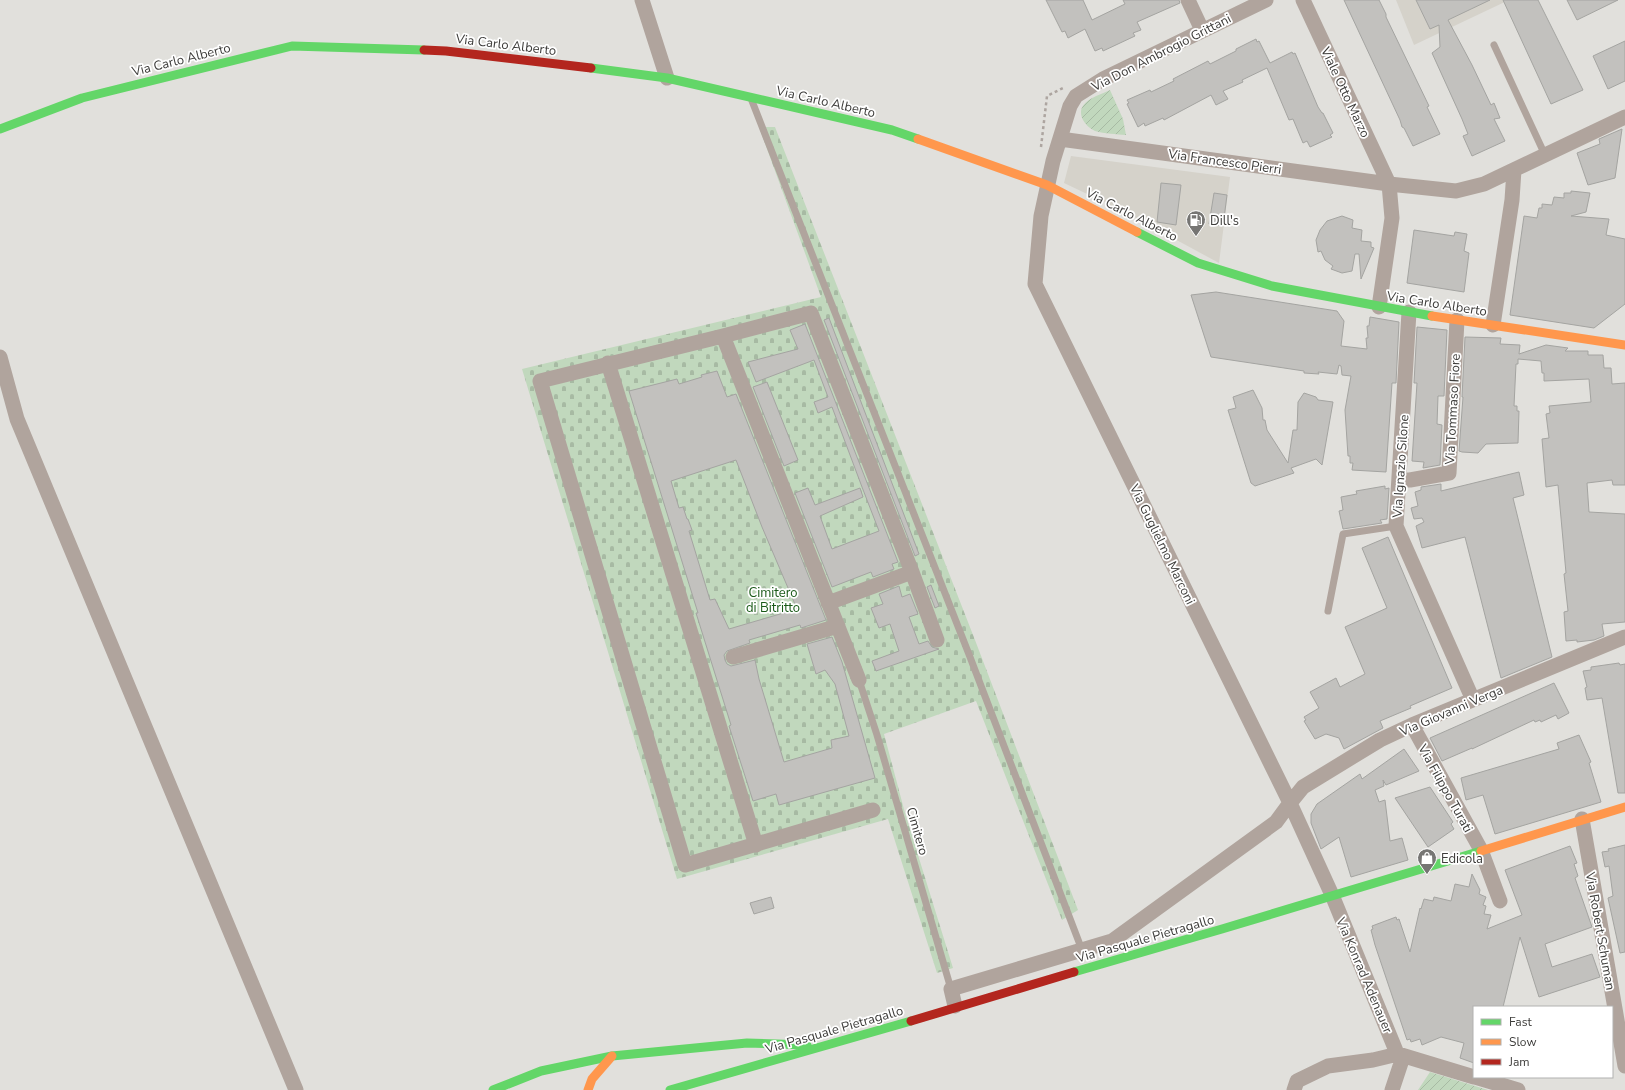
<svg xmlns="http://www.w3.org/2000/svg" width="1625" height="1090" viewBox="0 0 1625 1090" font-family="'Nunito Sans',sans-serif">
  <style>
    .built { fill: #d5d2ca }
    .cemetery { fill: url(#cemetery-stones) }
    .garden { fill: url(#garden-furrows) }
    .building { fill: #c2c1be; stroke: #a4a4a1; fill-rule: evenodd }
    .lines { fill: none; stroke-linecap: round; stroke-linejoin: round }
    .path { stroke: #ada5a0; stroke-width: 2.5; stroke-dasharray: 3 3; stroke-linecap: butt }
    .lane { stroke: #b0a49d; stroke-width: 7 }
    .street { stroke: #b0a49d; stroke-width: 15 }
    .fast { stroke: #63d668; stroke-width: 9 }
    .slow { stroke: #ff974d; stroke-width: 9 }
    .jam { stroke: #b3261e; stroke-width: 9 }
    .labels { text-anchor: middle; stroke-width: 3.5; stroke-linejoin: round; paint-order: stroke }
    .street-label { font-size: 13px; fill: #3d3c3a; stroke: #fff }
    .poi-label { font-size: 13px; fill: #3d3c3a; stroke: #fff; text-anchor: start }
    .park-label { font-size: 13px; fill: #195917; stroke: #fff }
  </style>
  <defs>
    <pattern id="cemetery-stones" width="16" height="16" patternUnits="userSpaceOnUse"><rect width="16" height="16" fill="#c1d8bd"/><path d="M2 7V4a2 2 0 0 1 4 0v3zM10 15v-3a2 2 0 0 1 4 0v3z" fill="#a7baa3"/></pattern>
    <pattern id="garden-furrows" width="10" height="10" patternUnits="userSpaceOnUse"><rect width="10" height="10" fill="#c1d8bd"/><path d="M-1 1l2-2M0 10L10 0M9 11l2-2" fill="none" stroke="#a7baa3"/></pattern>
  </defs>
  <rect width="100%" height="100%" fill="#e1e0dc"/>
  <path class="built" d="M1396,0H1509L1414,45Z
    M1071,156L1230,177L1219,263L1123,211L1064,183Z"/>
  <path class="cemetery" d="M759,127H775L975,640L1078,910L1062,920L976,701L884,734L905,813L953,968L937,973L888,819L677,879L522,369L821,297Z"/>
  <path class="garden" d="M1110,90L1123,119L1126,135C1116,134 1105,134 1095,131C1089,128 1085,124 1082,118C1076,101 1098,96 1110,90Z
    M1430,1072L1488,1090H1418Z"/>
  <path class="building" d="M1046,0H1083L1092,20L1125,4L1123,0H1179L1180,3L1137,22L1141,30L1133,33L1135,36L1103,51L1102,48L1095,51L1085,29L1068,38L1065,31L1062,32Z
    M1344,0H1379L1386,14V17L1429,106L1427,107L1440,134L1413,146L1404,128L1402,127L1400,120Z
    M1416,0H1490L1448,20L1472,65L1491,105L1494,103L1500,118L1494,119L1505,141L1472,156L1463,136L1468,134L1462,119L1432,53L1440,47L1439,25L1430,29Z
    M1503,0H1538L1583,90L1551,104Z
    M1567,0H1618L1577,20Z
    M1256,39L1257,42L1259,41L1270,63L1292,52L1293,54L1295,53L1318,107L1322,113H1323L1333,133L1330,135L1332,137L1310,147L1307,141L1303,143L1293,119L1289,120L1267,68L1242,80L1243,82L1223,91L1228,99L1216,105L1211,95L1164,120L1163,118L1145,126L1144,123L1138,127L1127,104L1129,103L1127,100L1150,90L1151,92L1174,81L1173,79L1208,61L1210,64L1236,51V49Z
    M1625,41V81L1608,89L1593,56Z
    M1622,129L1615,178L1588,185L1577,153L1600,144L1599,139Z
    M1161,183L1181,185L1176,225L1157,222Z
    M1571,191L1590,193L1586,212L1571,216L1609,219L1606,235L1625,239V304L1594,328L1510,315L1524,216L1537,218L1539,208H1542V204L1552,205L1554,197L1564,198V193H1571Z
    M1214,193L1227,195L1223,226L1209,224Z
    M1342,216L1353,220L1352,228L1362,230L1361,241L1371,242V247L1374,248L1361,279L1359,254H1355L1352,271L1342,273L1331,269L1333,266L1325,260L1321,251L1318,252L1316,240L1320,230L1327,221Z
    M1414,230L1454,236L1455,232L1467,234L1464,251L1469,253L1464,292L1407,283Z
    M1216,292L1337,311L1344,321L1341,346L1367,349L1366,338H1368L1367,326H1369L1370,317L1399,322L1396,383H1392L1386,472L1352,470L1353,463H1350V456H1348L1345,410L1351,376L1342,375L1341,366L1339,365L1337,374L1318,372L1319,374L1304,373V371L1211,357L1191,295Z
    M829,318L919,554L915,556L824,320Z
    M805,324L898,562L892,564L894,569L873,577L871,572L832,587L795,493L808,488L815,505L860,488L863,497L820,516L832,549L879,531L862,487L832,407L818,413L814,402L828,397L814,360L756,382L748,362L798,349L790,330Z
    M1417,327L1447,330L1444,396H1438L1437,424L1442,425L1440,465L1423,468L1424,462L1412,461L1417,383H1414Z
    M1465,337L1501,338L1500,344L1520,345L1519,354L1546,345L1568,348L1565,351H1588V355H1603L1604,368H1611L1612,384L1625,383V485H1613L1612,480L1587,483L1589,512L1625,514V622L1602,624L1604,636L1594,640L1577,642V640L1566,641L1564,612L1568,611L1564,574L1566,573L1558,485L1546,487L1542,439L1549,438L1546,414L1550,413L1549,406L1591,402L1589,379L1544,381V373H1542L1541,361L1518,359V364H1516L1514,406H1517V411H1519L1518,443L1486,444L1478,453L1462,452L1459,451L1463,397H1462Z
    M717,371L727,397L736,394L826,620L801,628L800,625L749,640L750,643L727,651L724,655L725,660L727,664L731,666L755,660L759,679L784,762L832,748L831,740L849,736L835,684L825,670L816,674L807,644L832,637L842,662L875,778L779,805L776,794L753,801L729,726L731,725L696,613H698L629,391L677,379L679,384L702,377L701,375ZM736,460L762,527L797,609L729,629L715,599L710,600L689,531L692,530L688,519H687L683,507L679,508L671,481Z
    M767,382L798,460L784,466L753,387Z
    M1253,390L1262,408L1263,420H1265L1267,430L1288,463L1293,430H1297L1298,402L1304,393L1316,397L1318,400L1333,402L1322,465L1316,459L1291,468L1294,473L1255,486L1251,483L1228,410L1236,408L1233,397Z
    M1519,472L1524,495L1513,498L1552,657L1501,678L1465,537L1422,548L1416,526L1424,522L1422,518L1414,519L1411,508L1418,506L1415,492L1421,490V487L1441,484V491Z
    M1385,486V489L1389,488L1387,519L1380,520L1382,523L1343,529L1339,511L1343,510L1341,497L1357,494L1356,491Z
    M1388,537L1452,688L1410,706L1411,708L1380,721L1383,728L1344,749L1339,738L1326,734L1315,739L1304,721L1306,720L1304,717L1319,708L1310,692L1336,678L1340,687L1365,674L1345,627L1387,608L1362,548Z
    M931,585L939,606L935,608L927,587Z
    M899,586L902,597L910,594L918,614L909,617L919,644L928,641L932,647L939,649L876,671L872,661L899,651L890,624L879,628L871,608L883,604L879,594Z
    M1619,663L1620,665L1625,664V793H1618L1602,698L1587,700L1585,688L1587,687L1583,671L1591,670V667Z
    M1554,683L1569,713L1558,719L1556,715L1541,722L1540,720L1535,722L1534,720L1472,749V748L1442,761L1430,738Z
    M1579,735L1591,762L1589,763L1601,802L1495,834L1483,795L1466,800L1461,778L1559,749L1557,743Z
    M1404,749L1419,771L1386,785L1383,780L1384,786L1375,790L1379,802L1385,800L1390,841L1402,838L1408,860L1351,877L1339,837L1321,849L1311,823V814L1317,804L1360,774L1362,779Z
    M1430,787L1453,822L1451,824L1454,829L1428,847L1395,798Z
    M1625,845V952L1620,953L1608,898L1613,896L1609,866L1605,867L1602,852L1609,851L1608,849Z
    M1570,846L1577,863L1574,864L1578,876L1575,878L1592,927L1545,944L1552,967L1592,954L1600,977L1539,997L1520,937L1503,1007H1474V1063L1460,1058L1464,1043L1441,1037L1422,1045L1420,1039L1411,1042L1410,1039L1407,1040L1375,945L1371,930L1373,929L1372,926L1396,917L1397,920L1399,919L1410,952L1420,908L1421,909L1424,899L1433,901L1434,897L1451,901L1455,884L1469,887L1472,874L1480,890L1479,894L1486,897L1483,905L1486,906L1484,914L1491,915L1487,929L1522,915L1505,870Z
    M771,897L774,908L754,914L750,903Z"/>
  <g class="lines">
    <path class="path" d="M1041,147L1047,96L1063,88"/>
    <path class="lane" d="M1494,45L1545,155
      M752,101L970,657L1082,950
      M1328,611L1343,534L1396,526
      M859,680L877,735L951,989"/>
    <path class="street" d="M642,0L667,78
      M1188,0L1202,30
      M1266,0L1103,79L1076,96L1070,106L1053,161L1041,216L1035,284L1290,803L1332,895L1401,1063L1392,1090
      M1303,0L1389,184L1392,218L1379,307
      M1060,139L1389,184L1456,191L1484,184L1625,117
      M1409,312L1396,526L1473,700
      M1493,325L1512,200L1514,170
      M723,336L859,680
      M0,357L17,419L296,1090
      M608,363L756,845
      M1399,480H1410L1449,473L1457,320
      M828,603L912,572
      M733,657L838,626
      M1412,725L1481,850L1500,901
      M873,810L685,865L540,381L723,336L811,313L912,572L937,640
      M1582,819L1625,1066
      M955,1006L951,989L1112,941L1276,822L1290,803L1303,787L1380,740L1412,725L1625,637
      M1398,1054L1474,1077
      M1475,1077L1518,1090
      M1294,1090L1297,1081L1328,1066L1373,1060L1398,1054"/>
    <path class="fast" d="M591,68L667,78L892,130L918,139
      M0,129L82,98L292,46L424,50
      M1137,232L1198,263L1272,286L1432,316
      M1074,972L1222,929L1481,851
      M493,1090L541,1071L612,1056L747,1043L807,1045
      M670,1090L911,1021"/>
    <path class="slow" d="M918,139L1047,185L1137,232
      M1432,316L1625,345
      M1481,851L1625,807
      M588,1090L592,1079L612,1056"/>
    <path class="jam" d="M424,50L446,51L591,68
      M911,1021L1074,972"/>
  </g>
  <defs>
    <g id="fuel-pin" transform="scale(1)"><path d="M0 17L-7.5 6A9.5 9.5 0 1 1 7.5 6Z" fill="#767573" stroke="#fff"/><path d="M-5.5-6h7V0h2V4h1.3V-2.5L3-4.5l.8-.8L6-3V5H2.5V1h-1V6h-7ZM-4.2-4.7v3.2H.2V-4.7Z" fill="#fff"/></g>
    <g id="shop-pin" transform="scale(1)"><path d="M0 17L-7.5 6A9.5 9.5 0 1 1 7.5 6Z" fill="#767573" stroke="#fff"/><path d="M-5-2.5h2.3a2.7 3.5 0 0 1 5.4 0H5L5.5 6h-11ZM-1.5-2.5h3a1.5 2.3 0 0 0-3 0Z" fill="#fff"/></g>
  </defs>
  <g fill-rule="evenodd">
    <use href="#fuel-pin" x="1196" y="220"/>
    <use href="#shop-pin" x="1427" y="858"/>
  </g>
  <g class="labels">
    <g class="street-label">
      <text transform="translate(506 44) rotate(7)" y="5">Via Carlo Alberto</text>
      <text transform="translate(1161 52) rotate(-27)" y="5">Via Don Ambrogio Grittani</text>
      <text transform="translate(181 59) rotate(-14)" y="5">Via Carlo Alberto</text>
      <text transform="translate(1346 92) rotate(65)" y="5">Viale Otto Marzo</text>
      <text transform="translate(826 101) rotate(13)" y="5">Via Carlo Alberto</text>
      <text transform="translate(1225 161) rotate(8)" y="5">Via Francesco Pierri</text>
      <text transform="translate(1132 214) rotate(27)" y="5">Via Carlo Alberto</text>
      <text transform="translate(1437 303) rotate(9)" y="5">Via Carlo Alberto</text>
      <text transform="translate(1452 409) rotate(-87)" y="5">Via Tommaso Fiore</text>
      <text transform="translate(1400 466) rotate(-86)" y="5">Via Ignazio Silone</text>
      <text transform="translate(1163 544) rotate(64)" y="5">Via Guglielmo Marconi</text>
      <text transform="translate(1451 710) rotate(-23)" y="5">Via Giovanni Verga</text>
      <text transform="translate(1446 788) rotate(61)" y="5">Via Filippo Turati</text>
      <text transform="translate(918 831) rotate(74)" y="5">Cimitero</text>
      <text transform="translate(1601 931) rotate(80)" y="5">Via Robert Schuman</text>
      <text transform="translate(1145 938) rotate(-16)" y="5">Via Pasquale Pietragallo</text>
      <text transform="translate(1365 975) rotate(67)" y="5">Via Konrad Adenauer</text>
      <text transform="translate(834 1029) rotate(-16)" y="5">Via Pasquale Pietragallo</text>
    </g>
    <g class="poi-label">
      <text x="1210" y="225">Dill's</text>
      <text x="1441" y="863">Edicola</text>
    </g>
    <g class="park-label">
      <text x="773" y="597">Cimitero<tspan x="773" dy="15">di Bitritto</tspan></text>
    </g>
  </g>
  <rect x="1473" y="1006" width="140" height="72" fill="#ffffff" stroke="#b1b1b0"/>
  <rect x="1481" y="1019" width="20" height="6" fill="#63d668" stroke="#b1b1b0"/>
  <text x="1509" y="1026" font-size="12" fill="#3d3c3a">Fast</text>
  <rect x="1481" y="1039" width="20" height="6" fill="#ff974d" stroke="#b1b1b0"/>
  <text x="1509" y="1046" font-size="12" fill="#3d3c3a">Slow</text>
  <rect x="1481" y="1059" width="20" height="6" fill="#b3261e" stroke="#b1b1b0"/>
  <text x="1509" y="1066" font-size="12" fill="#3d3c3a">Jam</text>
</svg>
